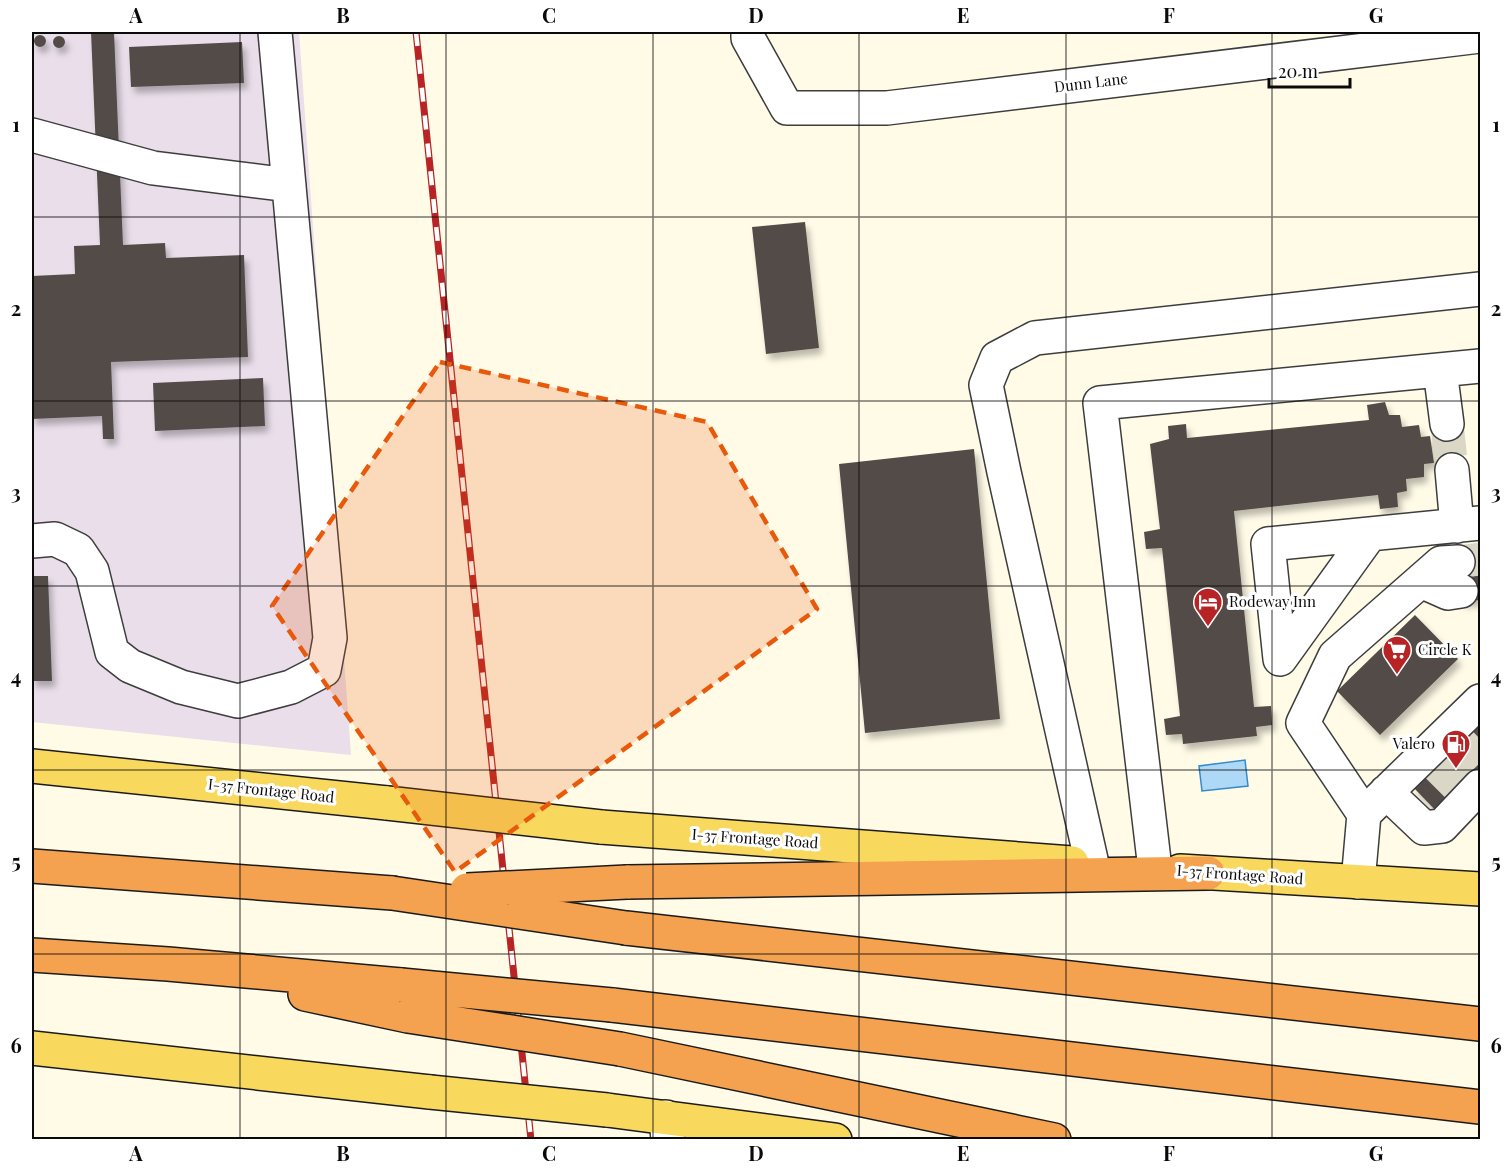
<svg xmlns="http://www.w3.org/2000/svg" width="1512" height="1171" viewBox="0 0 1512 1171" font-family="'Playfair Display',serif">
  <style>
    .industrial { fill: #e9deea }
    .water { fill: #add8f6; stroke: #348acc; stroke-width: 1.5 }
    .building { fill: #534c47; filter: url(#shadow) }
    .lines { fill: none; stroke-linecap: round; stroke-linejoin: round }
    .minor-tunnel { stroke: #dad7c6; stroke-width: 33; stroke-dasharray: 33 16; stroke-linecap: butt }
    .minor-casing { stroke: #3d3d3d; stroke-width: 36 }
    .major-casing { stroke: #1b1b1b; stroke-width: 36 }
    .highway-casing { stroke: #1b1b1b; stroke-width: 36 }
    .minor { stroke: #fff; stroke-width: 33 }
    .major { stroke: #f8d95e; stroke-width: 33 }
    .highway { stroke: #f4a150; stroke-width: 33 }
    .rail-casing { stroke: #b82425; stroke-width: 7 }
    .rail { stroke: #fff; stroke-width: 4.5; stroke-dasharray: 14; stroke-linecap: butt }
    .major-bridge-casing { stroke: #1b1b1b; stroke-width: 36; stroke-linecap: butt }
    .highway-bridge-casing { stroke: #1b1b1b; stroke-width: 36; stroke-linecap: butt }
    .major-bridge { stroke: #f8d95e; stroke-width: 33 }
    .highway-bridge { stroke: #f4a150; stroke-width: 33 }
    .marked { fill: #e8590c; fill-opacity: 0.2; stroke: #e8590c; stroke-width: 4.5; stroke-dasharray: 12 8; stroke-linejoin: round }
    .grid { fill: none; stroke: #0a0a0a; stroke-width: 1.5; stroke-opacity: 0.55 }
    .labels { text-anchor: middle; stroke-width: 6; stroke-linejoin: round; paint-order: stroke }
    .street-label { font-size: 15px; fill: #0a0a0a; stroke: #fff }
    .poi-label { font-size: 15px; fill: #0a0a0a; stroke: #fff; text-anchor: start }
    .neatline { fill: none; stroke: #0a0a0a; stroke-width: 2 }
    .grid-label { font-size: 20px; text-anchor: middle; font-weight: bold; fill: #0a0a0a }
  </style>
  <defs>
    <filter id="shadow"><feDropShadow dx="3.5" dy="6" stdDeviation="3" flood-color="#0004"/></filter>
  </defs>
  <rect width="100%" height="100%" fill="#fffbe7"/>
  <path class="industrial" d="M32,32H299L351,755L32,722Z"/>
  <path class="water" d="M1245,760L1248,786L1202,791L1199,766Z"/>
  <path class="building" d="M91,32H114L123,245L165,243L166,258L244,255L248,357L111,362L114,439H103L102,416L32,419V276L75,274L74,246L100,245Z
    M34 41a6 6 0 1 1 12 0a6 6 0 1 1-12 0Z
    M53 42a6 6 0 1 1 12 0a6 6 0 1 1-12 0Z
    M242,42L244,83L131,87L129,47Z
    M805,222L819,348L766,354L752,227Z
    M263,378L265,426L155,431L153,383Z
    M1385,402L1389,415H1400L1402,427L1419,425L1421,437L1430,436L1434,463L1424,464V477L1406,479L1407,491L1397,493L1398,507L1380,509L1378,495L1234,511L1254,707L1271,706L1272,725L1256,727L1257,736L1183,744L1182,734L1166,735L1164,719L1180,716L1162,548L1146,549L1144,532L1160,529L1150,444L1169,439L1168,426L1186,424L1187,438L1369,420L1367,405Z
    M974,449L1000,719L865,733L839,464Z
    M1480,544V600L1462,602L1456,546Z
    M32,576H48L52,681H32Z
    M1415,615L1458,659L1380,735L1337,691Z
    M1480,722V773L1438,813L1413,787Z"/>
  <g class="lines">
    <path class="minor-tunnel" d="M1447,424L1452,470
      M1458,562L1480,559
      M1460,742L1480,763
      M1436,765L1462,791"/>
    <g class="minor-casing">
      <path id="minor" d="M748,32V38L787,108H887L1480,36
        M32,135L153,168L289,185
        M1440,370L1447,424
        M1452,470L1457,526
        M1370,534L1280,659L1268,544L1480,523
        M32,541L55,539L78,550L92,571L112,652L130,666L181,687L238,701L291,687L324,670L330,638L275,32
        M1421,581L1448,593L1461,591
        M1386,792L1424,828L1442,826L1480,786
        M1364,814L1303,723L1335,656L1441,563L1458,562
        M1092,864L1004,472L986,385L997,358L1035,338L1480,289
        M1155,869L1100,403L1480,366
        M1358,882L1364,814L1480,701
        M666,1117L668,1140"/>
    </g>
    <g class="major-casing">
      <path id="major" d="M32,766L387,803
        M601,827L1072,863
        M1180,871L1480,889
        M32,1048L430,1092
        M607,1110L835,1140"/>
    </g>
    <g class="highway-casing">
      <path id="highway" d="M32,866L392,893
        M627,882L1208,873
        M626,928L1480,1024
        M32,955L168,964L401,985
        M305,994L408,1016
        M612,1005L1480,1107
        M620,1049L1054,1140"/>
    </g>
    <use href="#minor" class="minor"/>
    <use href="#major" class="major"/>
    <use href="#highway" class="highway"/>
    <g class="rail-casing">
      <path id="rail" d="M416,32L531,1140"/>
    </g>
    <use href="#rail" class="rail"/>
    <g class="major-bridge-casing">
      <path id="major-bridge" d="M387,803L601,827
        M430,1092L607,1110"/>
    </g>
    <g class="highway-bridge-casing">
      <path id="highway-bridge" d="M467,890L627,882
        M392,893L626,928
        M401,985L612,1005
        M408,1016L620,1049"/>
    </g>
    <use href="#major-bridge" class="major-bridge"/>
    <use href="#highway-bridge" class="highway-bridge"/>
  </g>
  <path class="marked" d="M440,362L707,422L817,609L455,872L272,606Z"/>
  <path class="grid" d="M240,32V1140M446,32V1140M653,32V1140M859,32V1140M1066,32V1140M1272,32V1140M32,217H1480M32,401H1480M32,586H1480M32,770H1480M32,954H1480"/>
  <defs>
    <g id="hotel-pin" transform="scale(1.5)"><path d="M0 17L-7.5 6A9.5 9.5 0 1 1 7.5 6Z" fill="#b82425" stroke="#fff"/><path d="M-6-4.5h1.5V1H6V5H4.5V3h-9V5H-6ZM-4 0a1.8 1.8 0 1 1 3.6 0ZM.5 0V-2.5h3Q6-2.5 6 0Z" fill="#fff"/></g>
    <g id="supermarket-pin" transform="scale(1.5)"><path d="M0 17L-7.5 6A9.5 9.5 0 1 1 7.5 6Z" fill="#b82425" stroke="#fff"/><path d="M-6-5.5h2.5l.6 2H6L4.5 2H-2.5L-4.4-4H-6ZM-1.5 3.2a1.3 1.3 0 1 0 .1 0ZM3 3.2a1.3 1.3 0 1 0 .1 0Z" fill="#fff"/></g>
    <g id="fuel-pin" transform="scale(1.5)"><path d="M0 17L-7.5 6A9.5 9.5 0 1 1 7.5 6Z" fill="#b82425" stroke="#fff"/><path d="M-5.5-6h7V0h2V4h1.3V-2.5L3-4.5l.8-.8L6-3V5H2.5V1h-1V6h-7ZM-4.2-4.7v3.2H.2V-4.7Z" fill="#fff"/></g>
  </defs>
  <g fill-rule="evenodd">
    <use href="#hotel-pin" x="1208" y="602"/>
    <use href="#supermarket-pin" x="1397" y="650"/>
    <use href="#fuel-pin" x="1456" y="744"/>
  </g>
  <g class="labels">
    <g class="street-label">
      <text transform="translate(1091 83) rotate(-7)" y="5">Dunn Lane</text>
      <text transform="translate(271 791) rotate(6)" y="5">I-37 Frontage Road</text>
      <text transform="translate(755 839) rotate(4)" y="5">I-37 Frontage Road</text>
      <text transform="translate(1240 875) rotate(4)" y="5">I-37 Frontage Road</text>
    </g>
    <g class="poi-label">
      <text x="1229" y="607">Rodeway Inn</text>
      <text x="1418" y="655">Circle K</text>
      <text x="1435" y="749" text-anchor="end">Valero</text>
    </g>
  </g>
  <rect width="1512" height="1171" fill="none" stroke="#ffffff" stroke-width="66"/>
  <path d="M1269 78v9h81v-9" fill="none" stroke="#0a0a0a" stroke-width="3"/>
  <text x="1278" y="78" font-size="18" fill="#0a0a0a" stroke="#ffffff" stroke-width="4.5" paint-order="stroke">20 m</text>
  <rect x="33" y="33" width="1446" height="1105" class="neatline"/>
  <g class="grid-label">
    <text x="136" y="23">A</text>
    <text x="343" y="23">B</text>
    <text x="549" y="23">C</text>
    <text x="756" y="23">D</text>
    <text x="963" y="23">E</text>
    <text x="1169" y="23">F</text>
    <text x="1376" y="23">G</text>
    <text x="16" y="132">1</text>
    <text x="1496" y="132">1</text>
    <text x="16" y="316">2</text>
    <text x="1496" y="316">2</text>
    <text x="16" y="500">3</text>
    <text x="1496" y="500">3</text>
    <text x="16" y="684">4</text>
    <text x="1496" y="684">4</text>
    <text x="16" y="869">5</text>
    <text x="1496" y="869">5</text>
    <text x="16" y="1053">6</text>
    <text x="1496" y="1053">6</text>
    <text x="136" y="1161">A</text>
    <text x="343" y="1161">B</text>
    <text x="549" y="1161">C</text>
    <text x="756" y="1161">D</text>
    <text x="963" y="1161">E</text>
    <text x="1169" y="1161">F</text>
    <text x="1376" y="1161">G</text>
  </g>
</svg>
